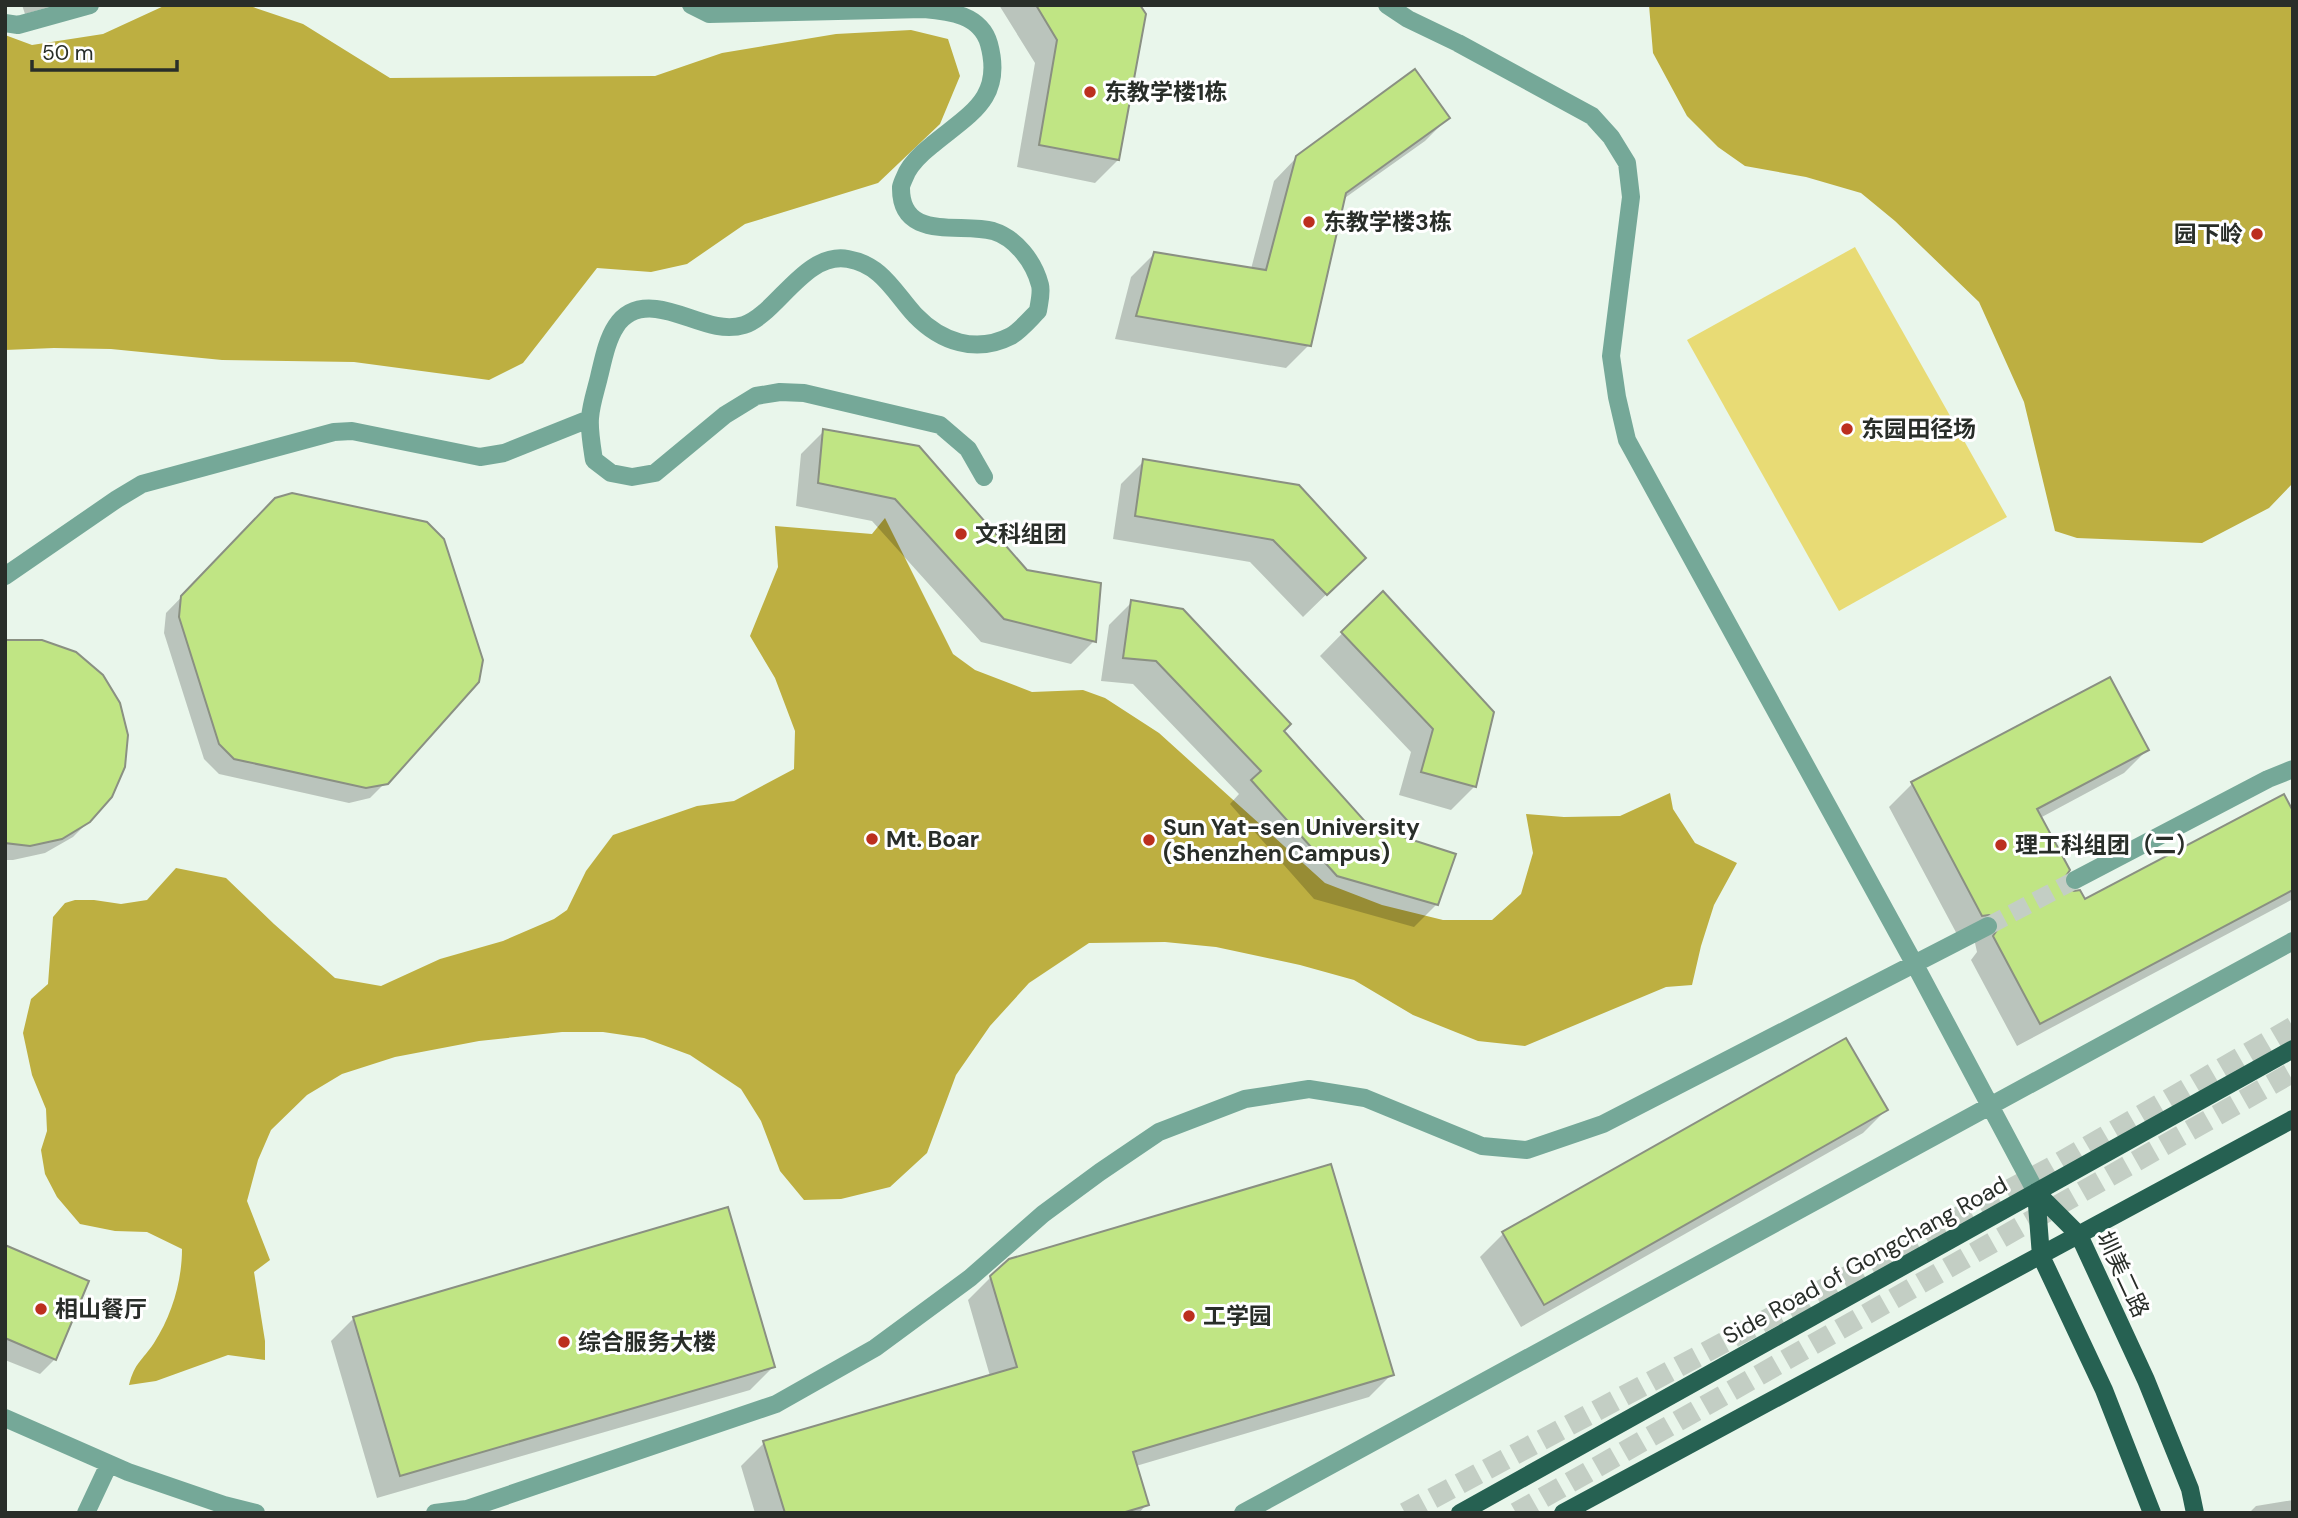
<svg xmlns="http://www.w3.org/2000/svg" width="2298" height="1518" viewBox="0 0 2298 1518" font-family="'DM Sans','Noto Sans SC',sans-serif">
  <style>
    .green { fill: #e8db75 }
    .forest { fill: #bdaf41 }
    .shadow { fill: #0003 }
    .building { fill: #c0e584; stroke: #8a9082; stroke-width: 2 }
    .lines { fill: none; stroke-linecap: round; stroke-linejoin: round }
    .minor-tunnel { stroke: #c3cec4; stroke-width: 18; stroke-dasharray: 18 9; stroke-linecap: butt }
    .highway-tunnel { stroke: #c3cec4; stroke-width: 21; stroke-dasharray: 21 10; stroke-linecap: butt }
    .minor { stroke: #75a898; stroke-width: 18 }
    .major { stroke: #266152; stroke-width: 18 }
    .poi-dot { fill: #bc2f1e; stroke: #fff; stroke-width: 2.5 }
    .labels { text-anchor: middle; stroke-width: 6; stroke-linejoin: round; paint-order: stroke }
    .poi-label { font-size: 23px; font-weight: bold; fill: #292e29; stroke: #fff; text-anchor: start }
    .street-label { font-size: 23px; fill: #292e29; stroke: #fff }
  </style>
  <rect width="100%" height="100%" fill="#e9f6eb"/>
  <path class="green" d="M1855,247L2007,517L1839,611L1687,340Z"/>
  <path class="forest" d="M166,5H247L303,24L390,78L655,76L722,53L836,34L911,30L948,39L960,76L940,124L878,183L745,224L687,264L651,272L597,268L523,363L489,380L354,362L222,360L111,349L54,348L5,350V35L32,45L103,34Z
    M1649,5H2293V483L2269,508L2202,543L2077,538L2055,531L2024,402L1979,302L1895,221L1861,193L1806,177L1745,166L1718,147L1687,116L1653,53Z
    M885,518L953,654L975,670L1032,692L1083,690L1105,698L1159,733L1325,883L1382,905L1443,920H1492L1521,894L1533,853L1526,814L1564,817L1620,816L1670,793L1673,809L1695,843L1737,863L1714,905L1701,946L1692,985L1666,987L1525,1046L1478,1041L1413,1015L1354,980L1300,965L1216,947L1165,942L1089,943L1029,983L990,1026L956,1075L927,1153L890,1187L841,1199L804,1200L780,1171L761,1121L741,1089L690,1055L644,1038L603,1032H562L479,1041L395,1057L342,1074L307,1095L271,1130L258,1160L247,1201L270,1260L254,1272L265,1341V1360L228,1355L156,1381L129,1385C135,1362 142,1361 154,1343C172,1315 182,1281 182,1249L147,1232L115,1231L80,1224L57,1197L45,1174L41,1150L47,1131L46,1109L32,1075L23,1033L31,999L48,984L53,917L65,903L75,900H94L121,904L147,900L176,868L226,878L274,924L335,978L381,986L440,959L503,941L554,919L567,910L586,871L613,835L697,806L734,801L794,769L795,731L775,678L750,636L778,567L775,526L872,534Z"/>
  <path class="shadow" d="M22,5H56L25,14Z
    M999,5H1138L1118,160L1095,183L1017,167L1035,63Z
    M1448,118L1425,141L1342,200L1309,345L1286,368L1115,339L1131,277L1154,254L1251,269L1274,181L1297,157Z
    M824,431L1026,571L1094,641L1071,664L981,642L872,521L796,506L801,454Z
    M1144,461L1341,580L1303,617L1250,562L1113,539L1121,484Z
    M276,500L386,782L370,798L349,803L219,774L204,759L164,633L166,613Z
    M1382,593L1492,712L1474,787L1451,810L1399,795L1411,752L1320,656Z
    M1132,602L1437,904L1414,927L1314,899L1230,804L1239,794L1133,684L1101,681L1109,625Z
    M5,642L89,821L73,837L45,853L13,860H5Z
    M2147,750L2124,773L2040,818L2064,887L2084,902L2293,814V899L2017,1046L1971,960L1977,952L1975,943L1966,937L1959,938L1889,807L1912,784Z
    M1886,1110L1863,1133L1521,1327L1480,1257L1503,1234Z
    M5,1245L10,1249L55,1359L40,1374L5,1360Z
    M991,1277L1392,1374L1369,1397L1136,1466L1147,1504L1139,1513H755L741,1466L764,1443L990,1376L968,1300Z
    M354,1318L773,1367L750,1390L377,1498L331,1341Z
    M2293,1500V1513H2249L2256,1506Z"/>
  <path class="building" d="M1036,5H1140L1146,14L1119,160L1039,145L1057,40Z
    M1415,69L1450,118L1346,193L1311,346L1136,316L1154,252L1266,270L1296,156Z
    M823,429L919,446L1027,570L1101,583L1096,642L1004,619L895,499L818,483Z
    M1143,459L1299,485L1366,558L1327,595L1273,540L1135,516Z
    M292,493L427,522L444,539L483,660L479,682L388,784L366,788L234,759L219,744L179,617L181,596L275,498Z
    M1383,591L1494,712L1476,787L1421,772L1433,729L1341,632Z
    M1131,600L1183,609L1291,724L1284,731L1369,826L1456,854L1438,905L1337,876L1251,780L1261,771L1156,661L1123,658Z
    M5,640H42L76,652L103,675L120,703L128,735L125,767L112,797L90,822L62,839L30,846L5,843Z
    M2110,677L2149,750L2037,809L2070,870L2064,879L2065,886L2074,891L2080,890L2085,899L2284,794L2293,811V890L2040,1024L1993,936L1999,927L1998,920L1989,915L1982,916L1911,782Z
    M1846,1038L1888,1110L1544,1305L1502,1232Z
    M1331,1164L1394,1375L1133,1452L1149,1505L1122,1513H785L763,1441L1017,1367L990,1276L1009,1259Z
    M728,1207L775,1367L400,1476L353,1317Z
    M5,1245L89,1281L56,1360L5,1338Z"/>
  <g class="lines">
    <path class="minor-tunnel" d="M1988,926L2075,880"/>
    <path class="highway-tunnel" d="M1405,1513L2052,1167L2293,1027
      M1516,1513L2293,1072"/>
    <path class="minor" d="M691,5L709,14L924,9C950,11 981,15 989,44C1004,99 969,114 932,145C922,153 913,161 907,172C905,177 902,182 901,187C900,242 960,222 993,231C1016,238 1034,262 1040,285C1042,293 1039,303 1038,311C1030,319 1021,330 1011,336C976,354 941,342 915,315C894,292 882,265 848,259C805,251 777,314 744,325C715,334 685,312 656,309C613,304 607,344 599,377C596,390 591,404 590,418C589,431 592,447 594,460L611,473L632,477L655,473L725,415L756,396L780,392L804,393L940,425L968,449L984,477
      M1387,5L1408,19L1458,43L1592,116L1611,137L1627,163L1631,197L1611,356L1617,397L1627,440L1914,963L2036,1192
      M5,23L18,25L90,5
      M5,576L117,499L142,484L334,432L352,431L480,457L504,453L589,419
      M2075,880L2268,779L2293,769
      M5,1418L128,1472L224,1505L256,1513
      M86,1513L109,1464
      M435,1513L467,1509L776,1404L875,1348L970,1278L1043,1214L1100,1172L1159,1132L1245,1099L1309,1089L1365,1098L1482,1146L1527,1150L1603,1124L1988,926
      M1243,1513L2293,941"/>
    <path class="major" d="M2036,1192L2079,1235L2146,1380L2190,1489L2195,1513
      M2036,1192L2041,1256L2104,1390L2152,1513
      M1460,1513L2293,1049
      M1563,1513L2293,1119"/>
  </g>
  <g class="poi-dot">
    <circle cx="1090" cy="92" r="7"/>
    <circle cx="1309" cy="222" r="7"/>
    <circle cx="2257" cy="234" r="7"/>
    <circle cx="1847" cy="429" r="7"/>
    <circle cx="961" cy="534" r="7"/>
    <circle cx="872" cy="839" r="7"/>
    <circle cx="1149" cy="840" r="7"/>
    <circle cx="2001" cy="845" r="7"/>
    <circle cx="41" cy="1309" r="7"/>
    <circle cx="1189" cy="1316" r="7"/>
    <circle cx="564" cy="1342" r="7"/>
  </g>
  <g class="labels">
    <g class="poi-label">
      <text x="1104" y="100">东教学楼1栋</text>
      <text x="1323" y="230">东教学楼3栋</text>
      <text x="2243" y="242" text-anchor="end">园下岭</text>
      <text x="1861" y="437">东园田径场</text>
      <text x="975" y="542">文科组团</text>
      <text x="1163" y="835">Sun Yat-sen University<tspan x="1163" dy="26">(Shenzhen Campus)</tspan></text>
      <text x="886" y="847">Mt. Boar</text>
      <text x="2015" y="853">理工科组团（二）</text>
      <text x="55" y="1317">相山餐厅</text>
      <text x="1203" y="1324">工学园</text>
      <text x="578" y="1350">综合服务大楼</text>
    </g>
    <g class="street-label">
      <text transform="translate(1865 1260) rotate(-29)" y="8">Side Road of Gongchang Road</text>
      <text transform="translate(2123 1274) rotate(65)" y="8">圳美二路</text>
    </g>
  </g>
  <rect width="2298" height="1518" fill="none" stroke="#292e29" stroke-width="14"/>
  <path d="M32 60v10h145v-10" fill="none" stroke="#292e29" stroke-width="3.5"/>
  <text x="42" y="60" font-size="21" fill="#292e29" stroke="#ffffff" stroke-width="5" paint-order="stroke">50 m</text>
</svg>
